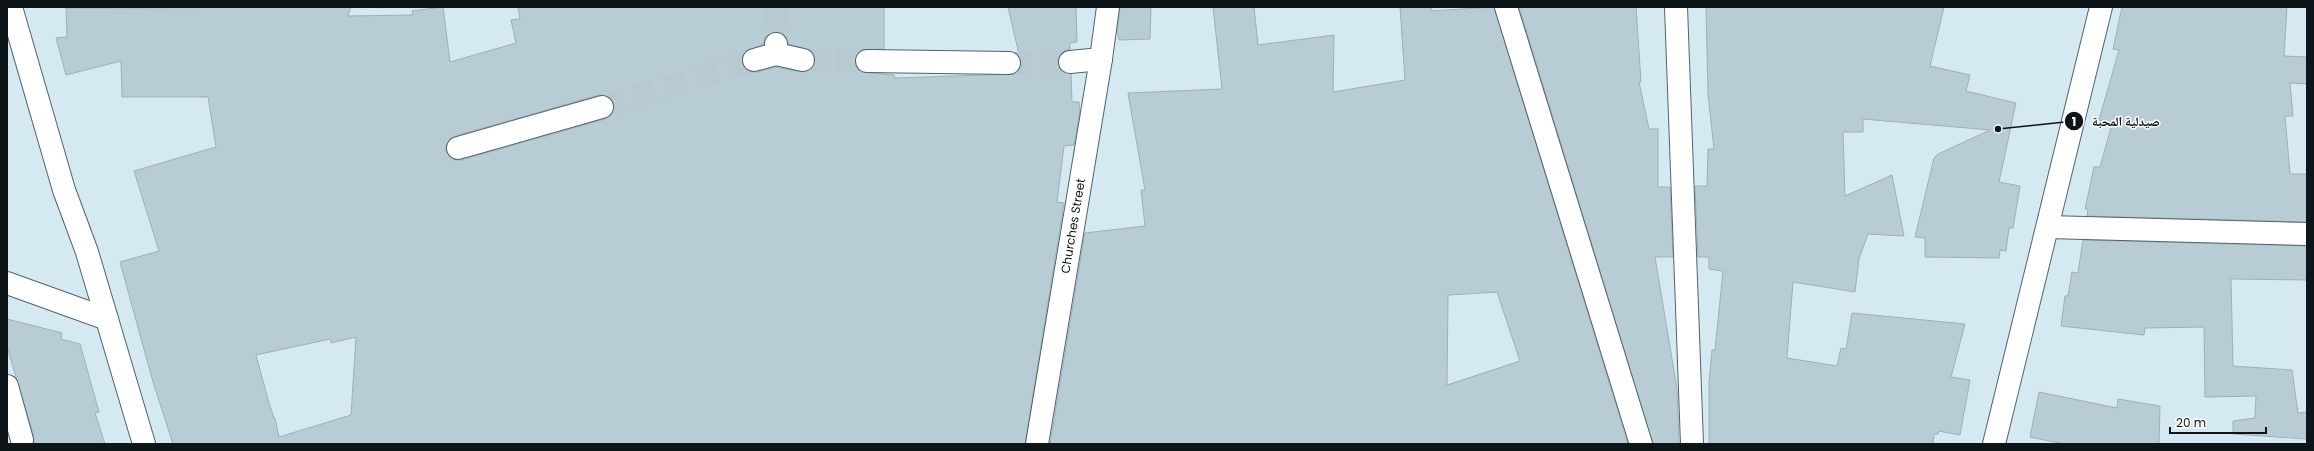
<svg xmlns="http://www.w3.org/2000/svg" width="2314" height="451" viewBox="0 0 2314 451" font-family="Poppins,'Noto Naskh Arabic',sans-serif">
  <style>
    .building { fill: #b8ccd5; stroke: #9eb1ba; fill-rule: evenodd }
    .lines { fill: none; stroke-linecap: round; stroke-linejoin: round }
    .minor-tunnel { stroke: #b7c9d1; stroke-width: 22; stroke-dasharray: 22 11; stroke-linecap: butt }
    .minor-casing { stroke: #51636b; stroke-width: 24 }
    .minor { stroke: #fff; stroke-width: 22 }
    .labels { text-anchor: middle; stroke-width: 3; stroke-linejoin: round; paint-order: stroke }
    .street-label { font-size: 12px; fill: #0e1518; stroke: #fff }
    .leader { fill: none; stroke: #0e1518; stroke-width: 1.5 }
    .callout-dot { fill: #0e1518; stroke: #fff; stroke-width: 1.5 }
    .mark-label { font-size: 12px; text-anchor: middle; font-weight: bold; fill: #fff }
    .callout-label { font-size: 13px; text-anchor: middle; font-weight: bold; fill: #0e1518; stroke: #fff; stroke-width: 3; stroke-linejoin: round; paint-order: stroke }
  </style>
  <rect width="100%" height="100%" fill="#d5e9f2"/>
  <path class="building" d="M351,7L348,16L413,15L412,11L443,7L450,62L516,43L511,20L520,19L518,7H884V49L861,50L856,55L855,61L856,67L861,72L894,75L895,78L1015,74L1020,69L1021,63L1008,7H1076L1077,42L1070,43V49L1062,52L1058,63L1060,70L1071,74L1072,102H1079L1080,111L1074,145L1064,146L1057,202L1064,203L1025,444H173L153,382L120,262L159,251L134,171L216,147L208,97H122L121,61L66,75L56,38L67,37L66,8ZM776,32L783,33L788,44L812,51L815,62L812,69L801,72L776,67L757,72H750L745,69L742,57L745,52L764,44L765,37ZM599,95L610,98L614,104L611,115L605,119L461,160H455L446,152V145L455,136ZM356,337L351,415L279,437L275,418H274L269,403L256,355L330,339L331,343Z
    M1120,7H1151L1150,39L1119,40L1117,31Z
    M1213,7H1254L1258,45L1334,35L1333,92L1405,80L1400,7H1431L1432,11L1494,7L1628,444H1050L1085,233L1145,226L1141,190H1145L1128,93L1222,89ZM1497,292L1520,361L1447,385L1448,295Z
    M1519,7H1636L1641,82H1639L1649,129H1658V187H1670L1673,257H1655L1677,389L1679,444H1653Z
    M1706,7H1944L1930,66L1970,75L1966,91L2016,103L1999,182L2020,186L2013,228H2009L2006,251L2000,250L1999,258L1925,257V238L1915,237L1934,158L1938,154L1990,130L1863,119V132H1843L1845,196L1892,175L1904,236L1868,234L1859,259L1855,292L1793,282L1787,358L1837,366L1841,348L1846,349L1852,313L1965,324L1951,377L1970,380L1960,435L1939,431L1938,434H1934L1933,444H1709V382L1712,350H1715L1723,271L1709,269V257H1698L1695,186H1707L1708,149H1714L1708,94Z
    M2122,7H2287L2284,56L2307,57V84L2290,83L2293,116H2285L2290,174H2307V222L2087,216L2088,209H2085L2094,167H2100L2112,124L2099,120L2119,50L2113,49Z
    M2083,240L2307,246V280L2231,279L2233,366L2292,370L2298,413L2307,412V439L2233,434V421L2255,418L2256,396L2205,397L2204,327L2145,328L2144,335L2061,326L2065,296H2068L2072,272L2078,273Z
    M7,319L62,333L61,339L80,344L99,412L95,413L105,444H34V437L7,347Z
    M2039,392L2117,408L2118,399L2160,406L2159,444H2064L2030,437Z"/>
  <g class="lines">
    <path class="minor-tunnel" d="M776,7V44
      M803,60L867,61
      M1009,63L1070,62
      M602,107L754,60"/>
    <g class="minor-casing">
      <g id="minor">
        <path d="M11,7L64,190L87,252L144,444"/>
        <path d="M1506,7L1641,444"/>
        <path d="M1676,7L1692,444"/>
        <path d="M776,54L803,60"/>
        <path d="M754,60L776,54V44"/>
        <path d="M867,61L1009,63"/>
        <path d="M1070,62L1101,59"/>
        <path d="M458,148L602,107"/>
        <path d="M2048,227L2307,234"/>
        <path d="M7,283L107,319"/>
        <path d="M7,386L22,440"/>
        <path id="s1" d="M1037,444L1101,59L1108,7"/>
        <path d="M1994,444L2101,7"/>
      </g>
    </g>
    <use href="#minor" class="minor"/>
  </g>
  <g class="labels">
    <g class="street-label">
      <text dy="4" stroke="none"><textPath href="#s1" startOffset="221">Churches Street</textPath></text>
    </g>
  </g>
  <path class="leader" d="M1998 129L2074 121"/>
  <g class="callout-dot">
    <circle cx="1998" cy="129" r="4"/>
    <circle cx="2074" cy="121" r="10"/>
  </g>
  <g class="mark-label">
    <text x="2074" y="126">1</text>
  </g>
  <g class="callout-label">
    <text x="2126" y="126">صيدلية المحبة</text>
  </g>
  <rect width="2314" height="451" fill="none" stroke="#0e1518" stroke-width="16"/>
  <path d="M2170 427v6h96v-6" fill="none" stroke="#0e1518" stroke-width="2"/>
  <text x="2176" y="427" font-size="12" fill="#0e1518" stroke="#ffffff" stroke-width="3" paint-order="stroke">20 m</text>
</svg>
